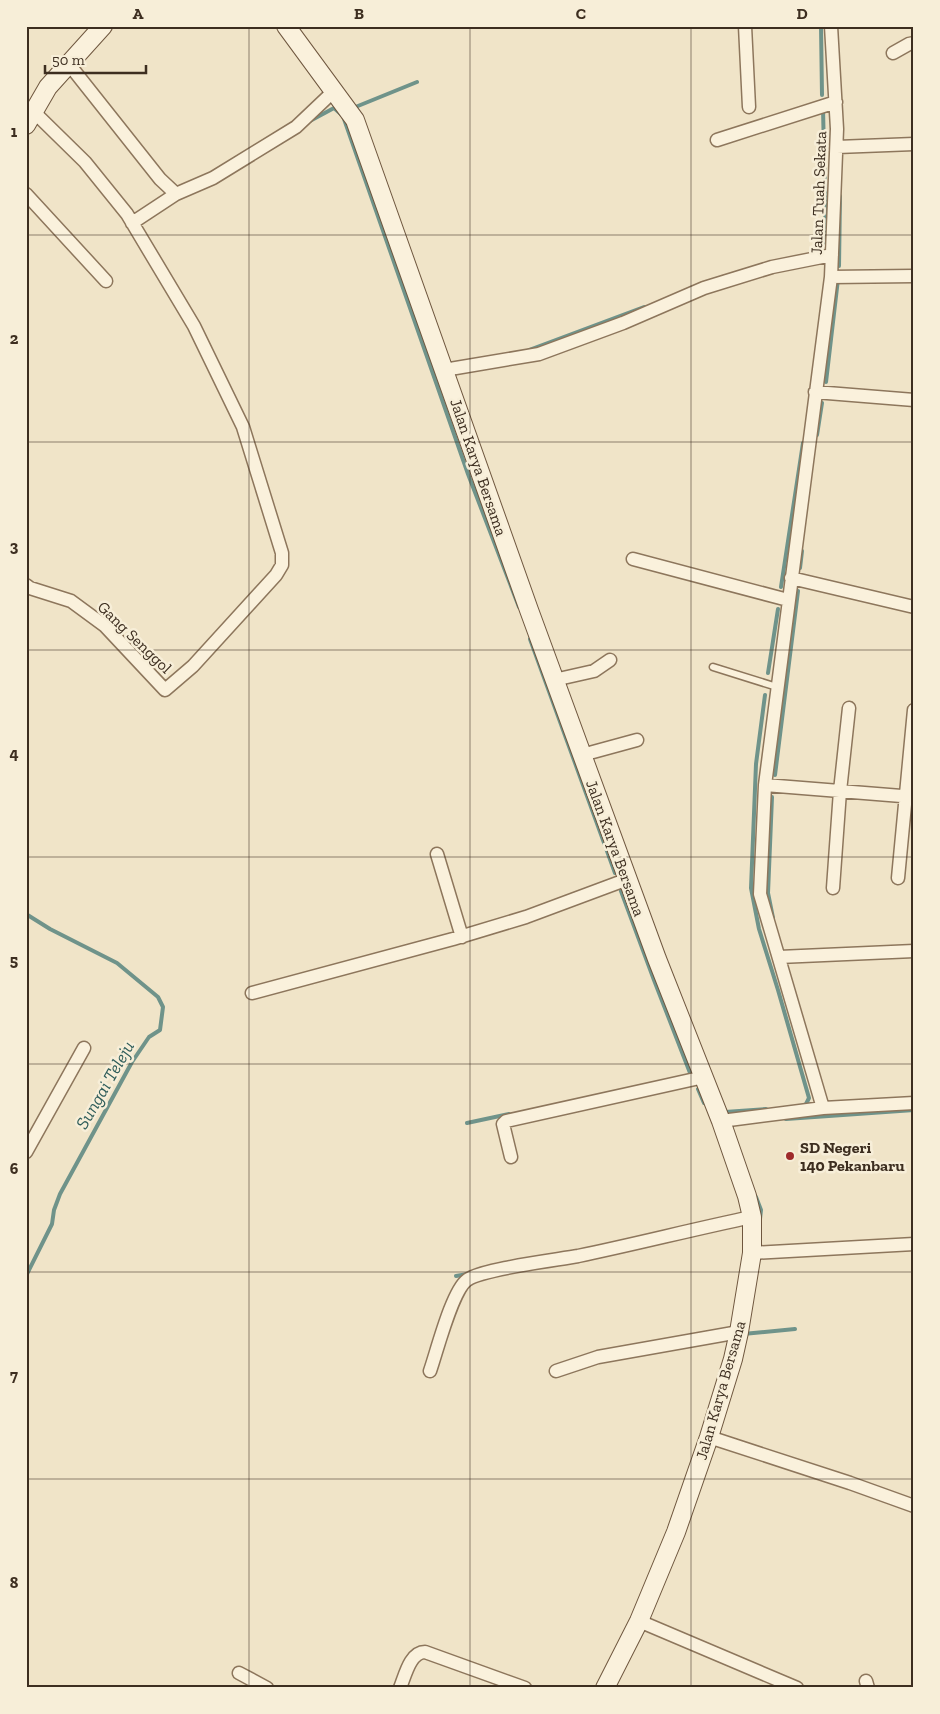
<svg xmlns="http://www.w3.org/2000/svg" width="940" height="1714" viewBox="0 0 940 1714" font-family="'Zilla Slab',serif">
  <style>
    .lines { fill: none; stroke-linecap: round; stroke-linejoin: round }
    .stream { stroke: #6f938a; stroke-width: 4 }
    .lane-casing { stroke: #8d765c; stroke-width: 9 }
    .street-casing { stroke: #8d765c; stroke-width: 15 }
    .secondary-casing { stroke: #6f573f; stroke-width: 20 }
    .lane { stroke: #faf1dc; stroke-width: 6 }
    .street { stroke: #faf1dc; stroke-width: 12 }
    .secondary { stroke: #faf1dc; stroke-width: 18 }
    .grid { fill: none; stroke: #3d2e20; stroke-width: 1; stroke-opacity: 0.55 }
    .poi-dot { fill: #9e2a2b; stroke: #f7eed8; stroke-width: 2 }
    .labels { text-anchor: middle; stroke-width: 5; stroke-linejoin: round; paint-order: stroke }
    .street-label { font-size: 16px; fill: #3d2e20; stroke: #f7eed8 }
    .poi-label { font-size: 16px; font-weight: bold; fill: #3d2e20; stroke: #f7eed8; text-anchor: start }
    .water-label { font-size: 18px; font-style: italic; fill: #2f5d5a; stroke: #f7eed8 }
    .neatline { fill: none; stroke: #3d2e20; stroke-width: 2 }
    .grid-label { font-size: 16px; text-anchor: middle; font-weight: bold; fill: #3d2e20 }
  </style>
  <rect width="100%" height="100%" fill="#f0e4c8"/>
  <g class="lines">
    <path class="stream" d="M821,26L822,95
      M353,108L417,82
      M823,108L826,243
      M308,122L334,108L343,116L468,474L519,607
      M839,266L840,196
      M529,350L644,307
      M826,382L838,279
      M817,435L822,403
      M800,568L802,551
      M781,587L803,443
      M530,639L615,873
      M768,673L778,609
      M765,695L756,764L751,888L759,929L778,990L809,1098L805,1106H803
      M775,775L798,591
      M772,797L768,893L773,918
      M621,891L654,980L692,1078
      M26,914L50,929L117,963L158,997L163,1007L160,1030L149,1037L132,1062L60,1194L54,1210L52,1224L26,1276
      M698,1089L704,1103
      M725,1110V1112L766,1109
      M786,1119L914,1110
      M467,1123L509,1114
      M756,1197L761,1210L760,1219
      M456,1276L468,1274
      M743,1334L795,1329"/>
    <g class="lane-casing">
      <path id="lane" d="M713,667L777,687"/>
    </g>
    <g class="street-casing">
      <path id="street" d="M745,26L749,107
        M893,53L909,44L914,43
        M68,63L160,179L176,194L213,178L296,127L335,90
        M717,140L836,102
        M837,147L914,144
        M26,194L106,281
        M132,223L176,194
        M831,277L914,276
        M444,370L539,354L623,323L704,288L772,267L832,255
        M815,392L914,400
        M633,559L788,600
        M791,578L914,607
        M26,585L30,588L71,601L105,626L165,690L193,666L276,575L282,565V553L243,427L194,326L127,214L85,162L33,111
        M554,680L594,671L610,660
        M582,755L637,740
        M765,785L914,797
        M437,854L462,937
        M898,878L914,710
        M833,888L840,791L849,708
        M779,957L914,951
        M252,993L453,939L526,917L628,879
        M823,1108L760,894L765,785L831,277L837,129L831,26
        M721,1121L823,1108L914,1103
        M26,1152L84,1048
        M511,1157L503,1124L506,1121L704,1077
        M752,1253L914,1244
        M430,1371C437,1351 452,1291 467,1280C481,1269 556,1260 578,1256C636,1244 694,1229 752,1217
        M556,1371L598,1357L739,1332
        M709,1437L850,1483L914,1506
        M639,1621L797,1688
        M239,1673L267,1688
        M866,1681L868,1688
        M400,1688C405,1676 410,1652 425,1652L525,1688"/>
    </g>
    <g class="secondary-casing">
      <path id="secondary" d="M286,26L355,120L529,610L657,959L721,1121L747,1196L752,1217V1253L739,1332L733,1359L709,1437L676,1532L639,1621L605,1688
        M26,125L48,87L103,26"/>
    </g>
    <use href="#lane" class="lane"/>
    <use href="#street" class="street"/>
    <use href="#secondary" class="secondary"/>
  </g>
  <path class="grid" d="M249,26V1688M470,26V1688M691,26V1688M26,235H914M26,442H914M26,650H914M26,857H914M26,1064H914M26,1272H914M26,1479H914"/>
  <circle class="poi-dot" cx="790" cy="1156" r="5"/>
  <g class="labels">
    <g class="street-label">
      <text transform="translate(818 193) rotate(-88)" y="6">Jalan Tuah Sekata</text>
      <text transform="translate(479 467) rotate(71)" y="6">Jalan Karya Bersama</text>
      <text transform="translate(135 637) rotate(44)" y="6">Gang Senggol</text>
      <text transform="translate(616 848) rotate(70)" y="6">Jalan Karya Bersama</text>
      <text transform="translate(720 1390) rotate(-74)" y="6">Jalan Karya Bersama</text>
    </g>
    <g class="poi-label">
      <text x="800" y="1153">SD Negeri<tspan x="800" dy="18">140 Pekanbaru</tspan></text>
    </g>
    <g class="water-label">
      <text transform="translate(105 1085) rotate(-60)" y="6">Sungai Teleju</text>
    </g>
  </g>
  <rect width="940" height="1714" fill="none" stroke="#f7eed8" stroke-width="55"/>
  <path d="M45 65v8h101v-8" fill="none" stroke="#3d2e20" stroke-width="2.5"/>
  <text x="52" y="65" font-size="15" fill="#3d2e20" stroke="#f7eed8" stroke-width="4" paint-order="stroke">50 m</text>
  <rect x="28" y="28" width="884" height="1658" class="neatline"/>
  <g class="grid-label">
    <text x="138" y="19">A</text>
    <text x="359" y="19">B</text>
    <text x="581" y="19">C</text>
    <text x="802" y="19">D</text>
    <text x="14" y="137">1</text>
    <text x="14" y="344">2</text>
    <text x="14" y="552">3</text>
    <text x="14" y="759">4</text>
    <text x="14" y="966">5</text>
    <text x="14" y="1174">6</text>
    <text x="14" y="1381">7</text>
    <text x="14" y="1588">8</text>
  </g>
</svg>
